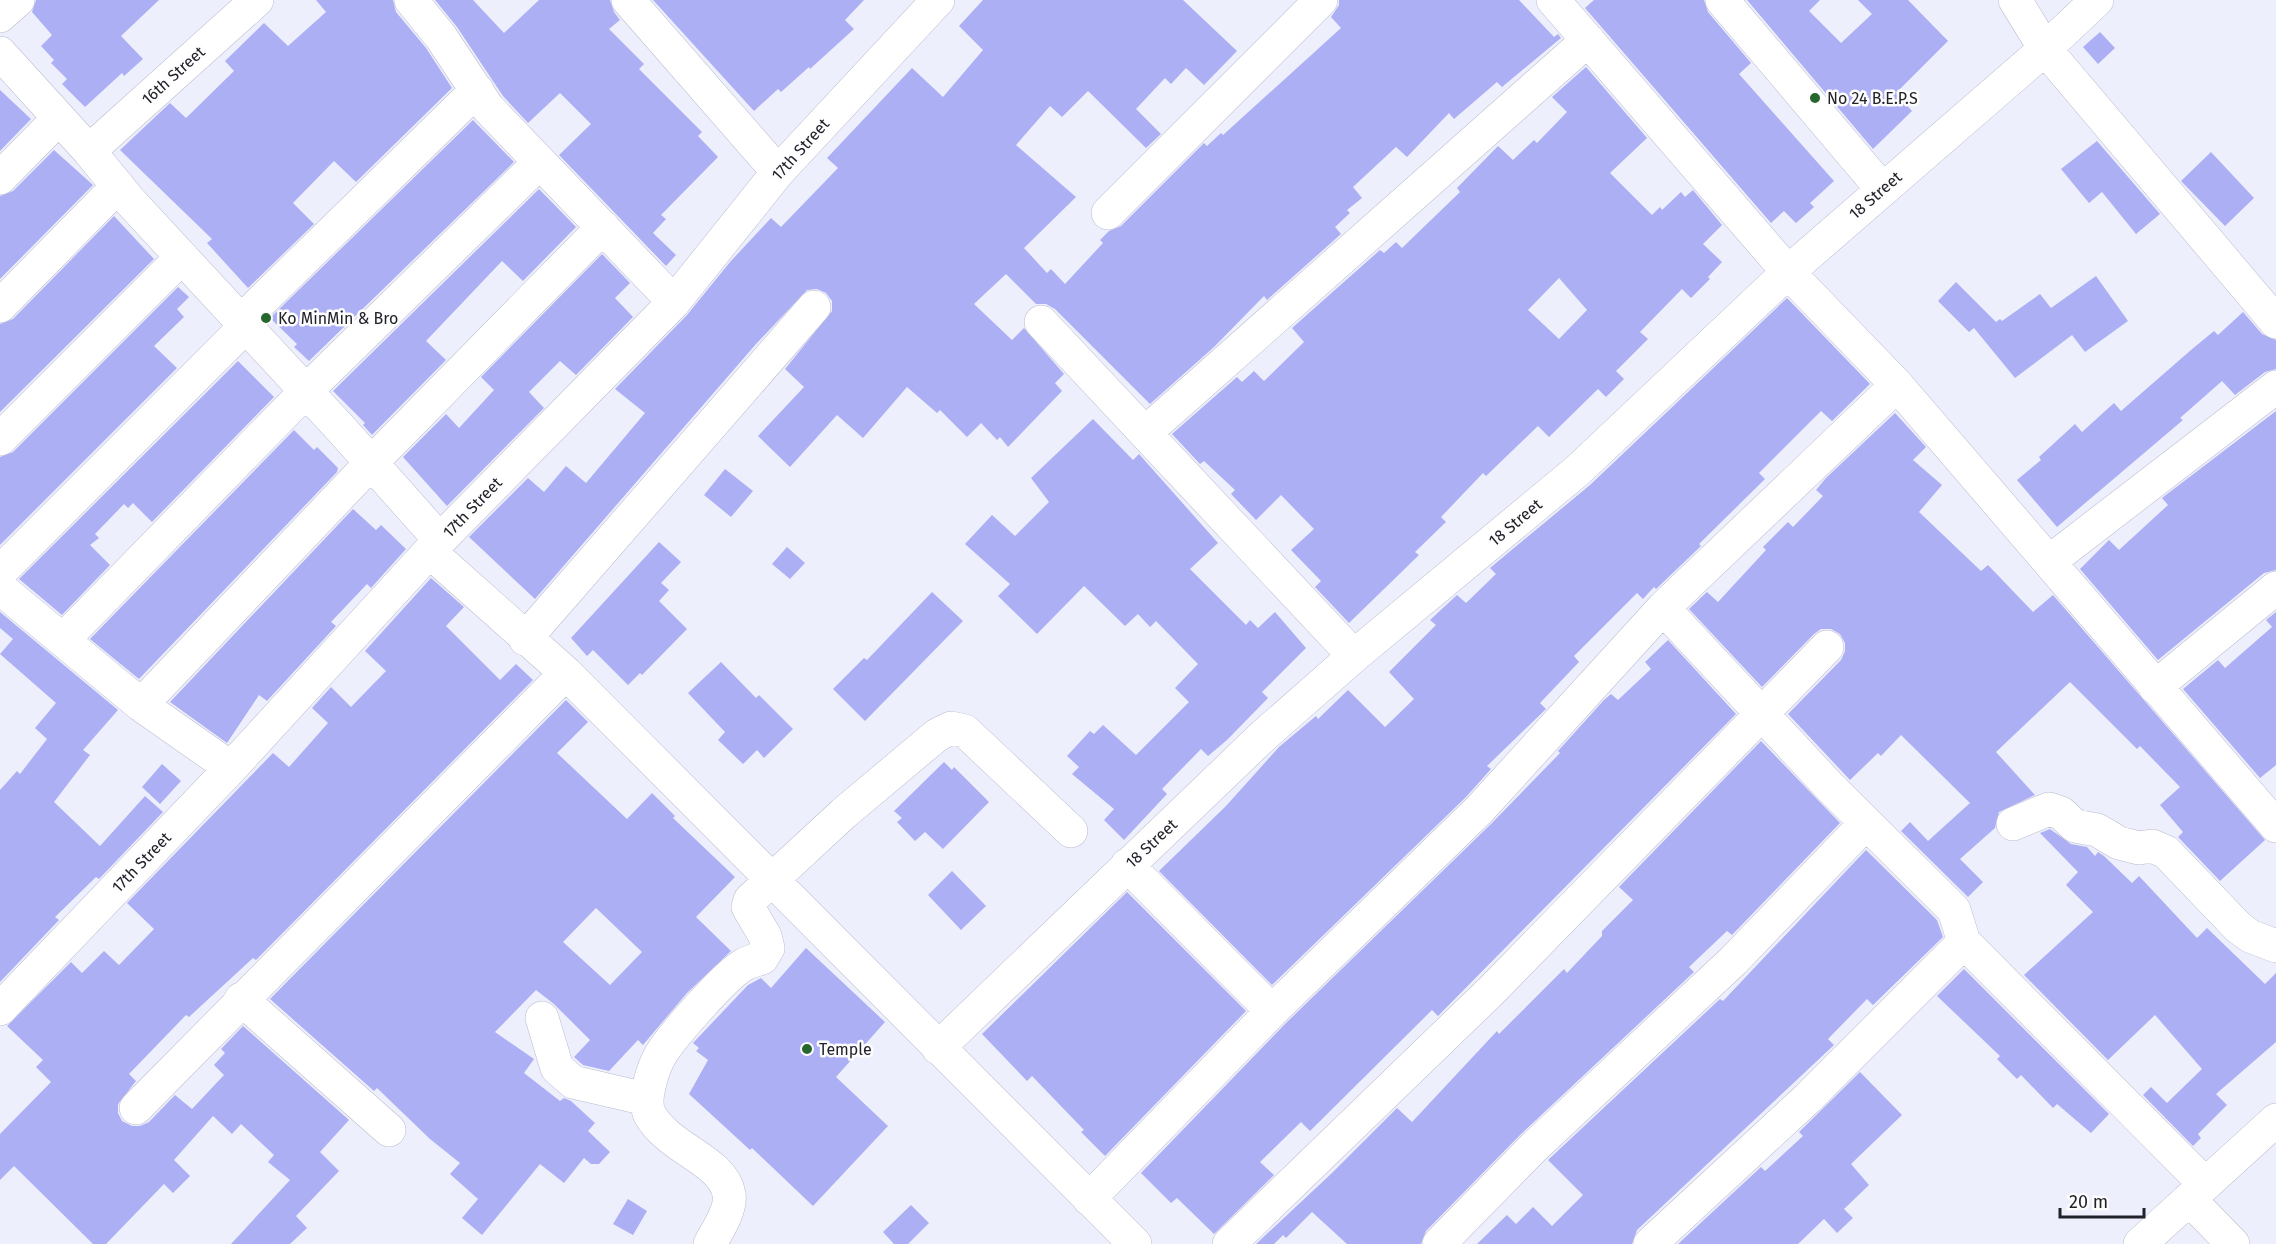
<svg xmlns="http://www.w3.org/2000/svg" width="2276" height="1244" viewBox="0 0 2276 1244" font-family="'Fira Sans',sans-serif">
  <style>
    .building { fill: #acaff4; fill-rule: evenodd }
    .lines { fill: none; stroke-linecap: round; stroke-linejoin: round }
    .minor-casing { stroke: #babbcf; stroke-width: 34 }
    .minor { stroke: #fff; stroke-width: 33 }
    .poi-dot { fill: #26662f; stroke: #fdfdfd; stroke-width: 2 }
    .labels { text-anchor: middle; stroke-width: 5; stroke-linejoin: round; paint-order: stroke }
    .street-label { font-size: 16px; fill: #202129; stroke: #fdfdfd }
    .poi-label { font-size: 16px; fill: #202129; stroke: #fdfdfd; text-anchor: start }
  </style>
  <rect width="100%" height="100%" fill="#eeeffc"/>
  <path class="building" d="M36,0H159L121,36L143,59L124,76L122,73L85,107L62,84L67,79L51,63L54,60L41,46L52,35L32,12Z
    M316,0H393L396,12L426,48L452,88L356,182L334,161L293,203L314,224L248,288L207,243L212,239L120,150L170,103L186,118L234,71L225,61L264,23L288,46L326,12Z
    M435,0H473L504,33L539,0H610L614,12L620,20L609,29L644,64L639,69L702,132L698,136L718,157L661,215L666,219L653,233L676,255L666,266L559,155L591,124L560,93L528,123L503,96L457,27Z
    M653,0H864L845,20L854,29L810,69L809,67L781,92L778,89L754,111Z
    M983,0H1183L1237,51L1204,85L1186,68L1171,84L1165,78L1136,109L1161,134L1146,148L1088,91L1062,117L1050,106L1016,145L1076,197L1024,248L1047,273L1051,269L1065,284L1103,243L1100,240L1109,231L1121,226L1204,143L1207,146L1221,133L1223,135L1341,28L1331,17L1339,5V0H1519L1554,37L1558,34L1561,38L1502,87L1497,82L1454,119L1449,113L1407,157L1396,147L1353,187L1362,198L1347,210L1350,213L1335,227L1341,234L1267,300L1264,296L1214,347L1150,404L1055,309L1046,304H1036L1006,274L974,304L1012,340L1024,328L1064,374L1055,383L1062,391L1008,447L1000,437L997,440L981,423L967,437L940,410L937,413L907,387L863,438L837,415L790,467L758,436L804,387L785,369L832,311V301L826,293L817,289L807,290L756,344L535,599L469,537L528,478L544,492L566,466L586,483L645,413L615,389L687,315L730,262L771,218L781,227L838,168L827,158L912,68L943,97L983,50L959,26Z
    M1594,0H1704L1708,12L1751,63L1739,74L1834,181L1810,203L1814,207L1796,223L1784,211L1771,223L1585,8Z
    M1747,0H1820L1809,11L1841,43L1872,14L1858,0H1908L1948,41L1896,93L1912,111L1873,149Z
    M2100,32L2115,48L2098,64L2083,47Z
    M1586,67L1647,138L1610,173L1652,215L1660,207L1662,210L1681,192L1685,197L1693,190L1722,225L1703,244L1722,262L1708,277L1710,279L1691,298L1682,289L1640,332L1648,339L1616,371L1624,379L1606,397L1598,389L1549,437L1538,426L1486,476L1483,473L1441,517L1446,522L1415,552L1419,555L1349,623L1315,587L1321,581L1291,550L1314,529L1281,495L1256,520L1231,494L1235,490L1204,461L1200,464L1172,434L1237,377L1242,382L1254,371L1264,381L1304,342L1292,328L1380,250L1384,253L1396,242L1402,248L1460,192L1457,188L1498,146L1513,160L1534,140L1537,143L1567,112L1552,97ZM1559,278L1587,310L1559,339L1528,310Z
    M0,90L31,119L0,151Z
    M473,120L514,162L309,361L294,347L297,344L270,318Z
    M2097,141L2160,214L2136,234L2102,192L2089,203L2061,169Z
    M54,150L93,185L0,279V196L13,191Z
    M2211,152L2254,198L2225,226L2181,181Z
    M539,189L576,227L523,281L502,261L426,341L446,360L372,435L363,425L365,423L333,391Z
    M114,216L154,259L0,412V324L13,319Z
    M602,254L630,283L615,298L633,317L576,375L560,361L529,392L544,408L447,506L403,457L446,414L459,428L494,390L481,377Z
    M2096,276L2128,321L2085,352L2072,335L2015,378L1974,328L1969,332L1938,301L1956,282L1996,322L2000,319L2002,321L2040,294L2051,308Z
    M178,287L189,297L177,309L184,317L154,346L177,368L0,545V457L13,452Z
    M1787,298L1870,384L1832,421L1821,411L1759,473L1765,479L1699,544L1701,546L1656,589L1654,587L1643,599L1637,593L1574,656L1579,662L1540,703L1546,709L1487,766L1491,769L1466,797L1272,985L1159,871L1226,806L1279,747L1316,716L1318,719L1348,690L1385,727L1414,699L1389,672L1436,625L1430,620L1457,595L1466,603L1496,574L1490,568L1590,485Z
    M2243,312L2262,334L2276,340V369L2265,372L2235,395L2222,381L2180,418L2183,420L2057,527L2017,480L2041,460L2039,457L2075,424L2082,432L2114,403L2121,411L2191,350L2214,331L2218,335Z
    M238,361L274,397L152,522L133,503L128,508L124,504L95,534L99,538L90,545L110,565L62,615L19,579Z
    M2276,411V570L2264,573L2158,660L2080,569L2109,540L2119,550L2168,505L2162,498Z
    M1895,413L1926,447L1913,460L1942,485L1919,512L1981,571L1988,565L2033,612L2053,595L2265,840L2220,881L2178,837L2183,832L2160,805L2180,787L2140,746L2137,749L2070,682L1996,752L2035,795L1999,812L1995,828L1960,859L1983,882L1968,897L1901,831L1910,822L1928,841L1970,803L1901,735L1881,756L1878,753L1850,780L1788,714L1841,660L1845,651V643L1840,634L1831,629H1821L1814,634L1762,687L1689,609L1707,592L1718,602L1766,550L1763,547L1788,522L1793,527L1823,496L1816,490L1826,478Z
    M1093,419L1133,460L1139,454L1218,543L1190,569L1246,625L1250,620L1258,628L1275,612L1306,648L1262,692L1268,698L1227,740L1208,756L1201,749L1162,789L1167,794L1124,840L1104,820L1114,809L1072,774L1079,767L1067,756L1090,731L1094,734L1103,725L1136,755L1189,702L1175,688L1198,664L1156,621L1150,627L1138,614L1125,626L1084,586L1037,634L998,596L1010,584L965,544L992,515L1015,536L1049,502L1031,478Z
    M294,430L314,450L317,447L338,468L337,472L139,679L90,639Z
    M725,469L753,491L731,517L704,495Z
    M353,509L376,530L381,525L406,549L371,588L367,584L331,622L336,626L267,701L259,695L227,743L170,702Z
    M659,542L681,562L661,583L669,590L659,601L687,629L642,675L640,673L628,685L593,650L587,656L571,638Z
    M787,547L805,563L790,579L772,564Z
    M431,578L464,607L446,626L500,680L516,664L533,680L256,960L253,958L189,1017L186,1015L129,1074L136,1081L118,1104V1113L122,1121L132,1126H140L149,1122L175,1095L192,1109L224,1075L214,1065L225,1053L221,1049L243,1026L349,1120L320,1152L339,1171L296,1216L307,1228L290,1244H231L290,1180L268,1162L274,1155L241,1124L232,1134L213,1116L174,1160L190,1176L173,1193L164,1184L106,1244H93L14,1166L0,1180V1134L51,1082L36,1067L43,1060L7,1026L71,962L82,973L104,951L119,965L154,929L127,903L273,753L289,767L328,723L312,708L331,687L351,707L386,671L365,651Z
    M932,592L963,621L865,721L833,689L864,658L867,660Z
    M0,612L118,710L83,750L90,755L54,802L100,846L145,796L163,812L99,879L96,877L55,917L59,920L0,982V790L17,771L20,774L47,739L35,728L56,703L0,654L13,639L0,628Z
    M2276,612V765L2260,778L2183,689L2218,660L2225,668L2272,627L2266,620Z
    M1668,640L1736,714L1438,1016L1432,1010L1310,1131L1301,1122L1260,1162L1274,1175L1214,1234L1177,1198L1171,1203L1141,1173L1285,1024L1492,823L1560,753L1558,751L1604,700L1611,694L1618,700L1651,669L1645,662Z
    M721,662L756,698L759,695L793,729L764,758L757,750L743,764L718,740L725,732L688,693Z
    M566,700L588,722L557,753L627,819L652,793L675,816L673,818L735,877L696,917L731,951L687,993L643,1045L638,1040L609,1071L583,1065L574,1057L590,1040L554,1004L536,990L495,1032L534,1059L524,1073L560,1101L564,1098L571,1101L595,1123L588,1131L610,1152L599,1164H591L584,1158L564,1183L540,1164L482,1235L462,1218L478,1199L450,1174L460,1163L430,1139L377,1088L374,1091L270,999ZM596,908L642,952L610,985L563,942Z
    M1761,741L1840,823L1732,935L1727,931L1689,967L1694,972L1520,1135L1426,1231L1421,1244H1347L1312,1212L1286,1238L1283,1235L1274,1244H1256L1332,1173L1397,1108L1412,1122L1497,1031L1499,1034L1564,969L1567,973L1602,936V931L1633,900L1619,887Z
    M944,762L952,770L954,767L989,802L943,849L925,832L915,841L897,822L902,818L894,811Z
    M162,764L181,781L160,804L142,787Z
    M2050,829L2071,844L2087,847L2095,856L2098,852L2104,856L2132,883L2139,876L2197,938L2207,928L2265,984L2276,973V1042L2216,1094L2227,1105L2198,1134L2201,1138L2193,1146L2143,1095L2151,1087L2167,1103L2202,1069L2155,1015L2108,1060L2024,975L2093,912L2066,885L2078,872L2040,833Z
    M1866,850L1937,920L1943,937L1873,1005L1867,999L1828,1039L1834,1045L1637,1230L1632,1244H1477L1507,1215L1516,1224L1533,1207L1552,1226L1583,1195L1548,1160L1720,999L1723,1001Z
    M952,871L986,906L961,930L928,895Z
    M1127,892L1246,1011L1105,1156L1081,1132L1084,1130L1032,1076L1027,1081L982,1034Z
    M806,948L885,1022L836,1077L888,1126L813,1206L752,1148L750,1150L689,1094L708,1060L696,1051L699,1048L693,1043L748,985L761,978L771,988Z
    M1964,969L2109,1114L2091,1133L2057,1104L2053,1108L2021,1075L2017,1079L1997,1059L2000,1056L1937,996Z
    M1860,1072L1902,1115L1851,1164L1869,1185L1844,1209L1853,1218L1837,1233L1824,1219L1798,1244H1678L1761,1167L1765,1171L1803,1136L1799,1132Z
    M628,1199L647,1211L633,1235L613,1224Z
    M911,1205L929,1223L908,1244H894L883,1232Z"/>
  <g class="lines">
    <g class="minor-casing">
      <path id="minor" d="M411,0L441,37L488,108L674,302
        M628,0L778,172
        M1553,0L1788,272L1897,385L2276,826
        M1722,0L1882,189
        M2015,0L2045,49L2276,322
        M0,16L18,0
        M0,53L89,151L129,200L342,430L440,540
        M89,151L257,0
        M0,178L59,118
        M1108,213L1321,0
        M0,306L118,186
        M241,321L477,90
        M1041,322L1354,656
        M1145,433L1588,40
        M0,439L182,257
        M430,552L566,673L1135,1244
        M2050,561L2276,387
        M0,572L246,326
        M0,588L141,705L231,768
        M1663,608L1830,787L1954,910L1964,942L2205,1184
        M525,639L814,307
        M63,640L306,391L539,163
        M2155,687L2276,588
        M141,705L371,463L603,227
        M2013,824L2049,809L2061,813L2075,826L2097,830L2119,843L2139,848L2152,846L2166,852L2238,927L2250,936L2276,946
        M1127,865L1272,1011
        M241,999L389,1130
        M0,1009L231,768L440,540L674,302L778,172L938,0
        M542,1018L557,1068L573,1082L646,1099
        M938,1048L1263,736L1354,656L1577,471L1788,272L2045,49L2097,0
        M136,1108L566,673
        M1089,1199L1272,1011L1479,810L1663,608L1897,385
        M2189,1199L2233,1244
        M710,1244C717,1231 732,1209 729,1194C723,1160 670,1150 650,1115C642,1100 653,1068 661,1054C673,1035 726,974 745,964C750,961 757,960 762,958L768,948L765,936L748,907L750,900L844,813L937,735L951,728L965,731L1071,831
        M1229,1244L1492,990L1827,647
        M1439,1244L1533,1148L1733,961L1866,823
        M1650,1244L1808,1098L1964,942
        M2140,1244L2276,1120"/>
    </g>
    <use href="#minor" class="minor"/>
  </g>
  <g class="poi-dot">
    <circle cx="1815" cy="98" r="6"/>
    <circle cx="266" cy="318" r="6"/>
    <circle cx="807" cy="1049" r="6"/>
  </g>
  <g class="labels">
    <g class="street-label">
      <text transform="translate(173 75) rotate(-42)" y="6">16th Street</text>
      <text transform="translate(800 149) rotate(-48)" y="6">17th Street</text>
      <text transform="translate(1875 195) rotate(-41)" y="6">18 Street</text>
      <text transform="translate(472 507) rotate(-46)" y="6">17th Street</text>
      <text transform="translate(1515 522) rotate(-40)" y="6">18 Street</text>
      <text transform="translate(1151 843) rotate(-43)" y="6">18 Street</text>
      <text transform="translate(141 862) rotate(-46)" y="6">17th Street</text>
    </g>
    <g class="poi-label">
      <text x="1827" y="104">No 24 B.E.P.S</text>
      <text x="278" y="324">Ko MinMin &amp; Bro</text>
      <text x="819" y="1055">Temple</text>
    </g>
  </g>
  <path d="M2060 1208v9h84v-9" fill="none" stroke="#202129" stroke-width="3"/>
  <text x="2069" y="1208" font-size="18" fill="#202129" stroke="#fdfdfd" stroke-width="4.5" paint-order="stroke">20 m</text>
</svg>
